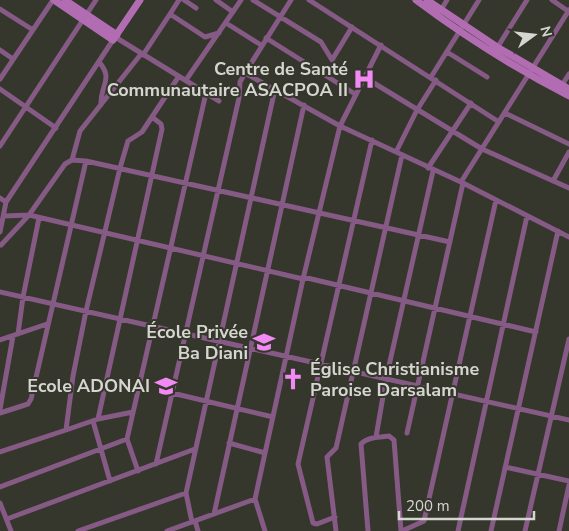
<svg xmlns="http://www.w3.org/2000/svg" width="569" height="531" viewBox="0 0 569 531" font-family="'Nunito Sans',sans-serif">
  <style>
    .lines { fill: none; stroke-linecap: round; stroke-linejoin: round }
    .street { stroke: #855a85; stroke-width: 5 }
    .secondary { stroke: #b26db2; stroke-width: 7 }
    .labels { text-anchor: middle; stroke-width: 4; stroke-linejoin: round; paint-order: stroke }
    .poi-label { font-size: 18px; font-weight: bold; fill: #d5d6d0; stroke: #35362c; text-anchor: end }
  </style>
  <rect width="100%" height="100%" fill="#35362c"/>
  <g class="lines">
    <path class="street" d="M184,0L196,8
      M216,0L233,12
      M253,0L321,42L332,60L352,27
      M309,0L499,122
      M552,0L568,11
      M0,9L33,30
      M441,10L447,0
      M170,14L179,0
      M226,23L261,45
      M115,37L219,101
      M266,38L355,94
      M497,48L527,0
      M0,50L13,59
      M447,52L487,77
      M143,55L170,14L205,37L219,33
      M99,62C114,79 100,85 101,105
      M245,73L291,0
      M364,77L482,149
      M431,77L479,0
      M0,79L53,0
      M186,80L241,0
      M562,85L569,74
      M0,89L56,128
      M505,113L569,144
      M0,146L96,0
      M482,149L569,188
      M396,152L417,110L436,80
      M72,160L80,131L141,54
      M428,168L471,103
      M553,181L569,152
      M461,182L569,10
      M0,198L6,202
      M4,216L29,215L303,279
      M0,232L6,202L113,40
      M1,245L29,215L65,164L72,160L86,161L450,242
      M303,277L536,332
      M0,292L569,420
      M18,334L23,297L39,218
      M0,340L47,324
      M172,393L273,417
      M0,409L13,336
      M0,413L28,404L31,399L86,161
      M98,419L162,129L161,124L152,117
      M93,421L110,481
      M66,430L98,419L133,412
      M407,433L463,183
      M376,437L386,379L433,171
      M229,443L265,453
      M0,452L66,430L73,376L86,311L120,168L128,141L142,132L179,76
      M156,464L239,98L240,82L245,73L340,126L463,183L569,237
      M505,467L569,481
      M138,471L127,439L206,93
      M0,487L127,439
      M0,503L11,531
      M214,514L304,105
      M335,517L317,524L313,523L298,464L372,140
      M7,519L195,449
      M195,521L198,531
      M192,522L186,493L275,89
      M78,531L186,493
      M167,531L255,499
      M265,531L255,499L303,279L340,126L381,45
      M336,531L327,457L336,448L402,155
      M368,531L361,444C367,437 380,437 389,436L394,440L401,531
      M402,531L424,521L496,200
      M458,531L527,216
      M491,531L558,231
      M525,531L569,339
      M559,531L569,485"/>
    <path class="secondary" d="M54,0L113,40L140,0
      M65,0L117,35
      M416,0C464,36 515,68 569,96
      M427,0L497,47L569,89"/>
  </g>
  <defs>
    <g id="hospital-bare" transform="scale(1.725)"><path d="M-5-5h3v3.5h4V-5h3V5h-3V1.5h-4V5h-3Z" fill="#f28af3" stroke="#35362c" stroke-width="2.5" paint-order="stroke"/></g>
    <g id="school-bare" transform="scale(1.725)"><path d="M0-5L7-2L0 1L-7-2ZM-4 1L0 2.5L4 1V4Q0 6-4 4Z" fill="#f28af3" stroke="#35362c" stroke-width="2.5" paint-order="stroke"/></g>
    <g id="church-bare" transform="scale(1.725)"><path d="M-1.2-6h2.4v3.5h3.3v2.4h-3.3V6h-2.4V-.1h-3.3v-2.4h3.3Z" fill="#f28af3" stroke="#35362c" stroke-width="2.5" paint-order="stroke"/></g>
  </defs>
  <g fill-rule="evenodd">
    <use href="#hospital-bare" x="364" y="79"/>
    <use href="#school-bare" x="264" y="342"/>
    <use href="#church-bare" x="293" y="379"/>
    <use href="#school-bare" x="166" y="386"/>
  </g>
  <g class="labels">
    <g class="poi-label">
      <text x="348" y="75">Centre de Santé<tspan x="348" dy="21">Communautaire ASACPOA II</tspan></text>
      <text x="248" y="338">École Privée<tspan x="248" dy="21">Ba Diani</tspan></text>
      <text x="310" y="375" text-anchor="start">Église Christianisme<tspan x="310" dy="21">Paroise Darsalam</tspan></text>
      <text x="150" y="392">Ecole ADONAI</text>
    </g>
  </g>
  <g transform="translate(534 35) rotate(75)" stroke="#35362c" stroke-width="4" paint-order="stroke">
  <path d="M0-4L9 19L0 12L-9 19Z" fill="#d5d6d0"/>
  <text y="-8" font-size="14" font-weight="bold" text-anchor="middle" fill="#d5d6d0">N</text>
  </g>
  <path d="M399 511v8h135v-8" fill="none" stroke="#d5d6d0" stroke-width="2.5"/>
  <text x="406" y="511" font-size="15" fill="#d5d6d0" stroke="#35362c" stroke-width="4" paint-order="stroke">200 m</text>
</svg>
